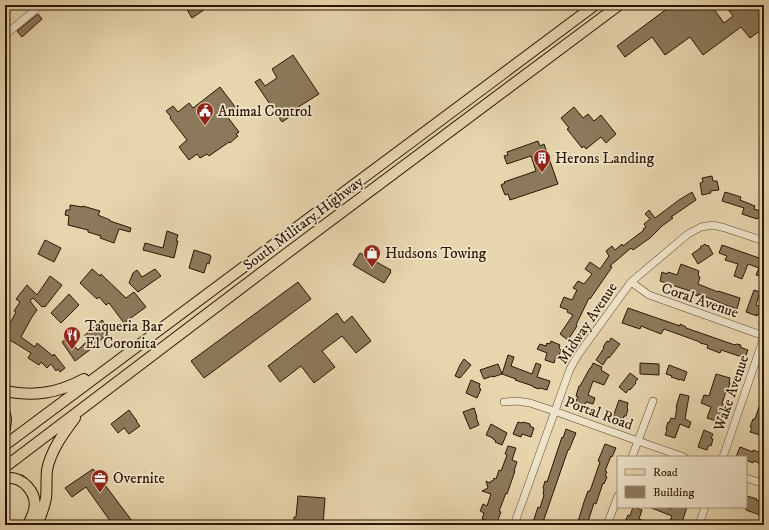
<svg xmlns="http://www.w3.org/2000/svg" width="769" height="530" viewBox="0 0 769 530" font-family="'IM FELL DW Pica',serif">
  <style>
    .building { fill: #8c795b; stroke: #2a1602 }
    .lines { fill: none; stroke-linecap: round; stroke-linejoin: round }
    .street-casing { stroke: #59462d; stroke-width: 8 }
    .primary-casing { stroke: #2a1602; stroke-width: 12 }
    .street { stroke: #efe4ca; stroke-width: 7 }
    .primary { stroke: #e7d5ae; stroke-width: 10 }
    .labels { text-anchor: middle; stroke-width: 3.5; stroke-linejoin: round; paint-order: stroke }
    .poi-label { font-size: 15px; fill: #2a1602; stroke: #efe4ca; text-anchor: start }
    .street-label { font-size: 15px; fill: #2a1602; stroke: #efe4ca }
  </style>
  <rect width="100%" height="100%" fill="#e7d5ae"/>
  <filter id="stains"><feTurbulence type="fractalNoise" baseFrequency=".005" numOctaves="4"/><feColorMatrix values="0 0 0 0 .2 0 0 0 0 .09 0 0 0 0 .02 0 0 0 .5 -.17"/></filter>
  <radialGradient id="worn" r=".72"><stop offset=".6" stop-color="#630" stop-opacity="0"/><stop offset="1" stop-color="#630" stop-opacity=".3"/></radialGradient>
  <path class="building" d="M191,5H211L192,18L186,8Z
    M672,5H711L724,23L733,16L725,5H761L764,9V28L750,38L741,27L703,55L690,37L665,55L652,37L625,57L617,46Z
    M38,14L42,19L22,37L17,31Z
    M293,55L319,94L292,111L294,114L282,122L255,82L260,79L265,86L277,78L272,69Z
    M220,87L236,108L226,115L239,132L236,134L238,136L230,143L229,142L209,156L207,154L200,158L197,154L189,160L179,147L187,140L170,118L171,117L166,111L173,106L178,112L189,103L193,108Z
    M574,107L583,118L588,114L594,121L601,115L616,134L606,143L601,137L586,149L584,146L582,148L567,129L569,128L561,118Z
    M538,141L540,146L544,144L558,184L510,200L508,194L505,195L501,185L505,183L504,182L536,171L531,156L507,164L504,156L508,155L507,152Z
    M712,176L713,181H717L719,190L710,191L711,193L702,195L700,183L703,182L702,178Z
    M692,192L696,200L671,217L673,218L662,226L650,238L633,250L631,248L610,266L612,267L590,299L589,298L576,325L577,326L568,340L560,334L573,315L567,312L568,310L560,307L561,304L564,297L572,300L577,290L573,288L578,281L584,284L592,274L585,269L590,262L600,269L609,256L606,251L612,246L615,250L622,244L623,246L644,230L643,229L646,227L644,224L650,219L645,214L649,210L655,218L679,200Z
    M725,192L741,197L740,200L755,206L754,209L764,212V220L758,218L757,219L742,214L744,208L722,201Z
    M70,205L83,207V206L100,211L98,215L110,220V221L131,228L130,232L119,229L114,243L100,238L101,236L88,232V230L68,225L69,216L65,215L66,210H70Z
    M167,231L178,235L176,241H178L174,258L143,250L145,243L163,248Z
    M45,240L61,248L54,262L38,254Z
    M705,244L707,246L708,245L713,254L698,264L692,254L699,249L701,248L700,247Z
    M722,245L762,259L764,256V277L756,275L759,268L748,264L742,279L734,276L738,264L725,260L727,256L719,253Z
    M194,250L210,255V256H211L209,264L207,263L204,273L189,268Z
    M360,253L391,270L390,271L391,272L384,283L353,265Z
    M681,264L699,271L698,276L700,277L698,284L718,292V291L740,298L737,309L723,304L714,300L698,294V296L692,294L693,292L660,281L662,272L667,274L668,272L677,275Z
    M92,269L100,276L101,274L126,298L134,292L146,307L124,323L109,303L106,305L99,297L97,299L80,283Z
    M155,269L161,276L138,292L129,283L133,273L137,270L142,277Z
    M50,276L62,285L45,307L44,306L42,307L33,298L30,301L37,310L32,317L21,337L35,347L37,343L53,356L54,354L65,368L60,372L58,369L56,371L51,364L47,368L41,362L39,365L28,358L31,353L15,343L5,338V323L9,325L16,312L14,311L20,302L16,299L27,285L37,295Z
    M298,282L311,299L204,378L191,361Z
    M754,290L760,292L756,305L762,307L760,315L757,314V316L746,312Z
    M69,294L79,305L61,323L51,313Z
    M628,308L680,326V324L686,327V328L735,345L736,344L741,345L740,347L748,350L745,358L721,350L720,353L707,348L708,345L700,343V342L664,329L661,334L641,326L640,329L622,323Z
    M337,313L344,323L352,316L371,341L356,353L342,336L322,351L335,367L314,383L301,366L280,382L268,366Z
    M102,320L108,327L105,328L109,333L91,348V349L75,361L62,342L67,338L78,350L88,340L84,336Z
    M611,338L620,344L609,358L608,357L603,365L596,360L604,348L603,347L607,341L609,342Z
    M551,341L560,345L559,348L561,350L559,356L558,355L557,358L556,357L554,363L545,360L547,353L537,349L540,344L546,346L547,343L550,344Z
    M508,355L514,357L511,366L532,374L536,363L541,365L537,377L550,381L547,390L540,388L539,389L533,387V386L515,380L516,379L502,374Z
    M464,359L471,365L460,378L455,376L460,365Z
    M593,363L602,367L601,370L609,375L604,385L593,381L588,395L595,398L593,404L586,402L584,406L575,403L578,397L576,396L579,386H580L590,368H591Z
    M640,363L659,364V375L640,374Z
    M498,364L502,374L493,377L492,376L484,379L480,370Z
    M669,365L687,372L684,381L680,379V380L671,377L672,376L666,374Z
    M630,373L638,379L635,382L636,383L630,390L629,389L626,393L619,387Z
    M716,374L730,378L729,383H730L727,392L726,391L722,404L724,405L721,414H719L716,421L707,418L711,407L701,403L704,395L709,396Z
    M471,380L480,384L479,388L481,389L477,398L466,393Z
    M680,394L689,396L685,419L691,422L689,428L680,424L675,438L665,435L667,430L666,429L668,422L669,423L671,418L675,419L677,407H676Z
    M763,395H764V422L760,435L750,432L752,428L750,427L753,419H755Z
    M619,400L628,403L627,408L628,409L626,416H624L623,420L613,417Z
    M474,408L477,417H476L479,425L470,429L463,412Z
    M129,410L137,421H136L140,426L129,434L124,428L118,433L111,424Z
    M518,422L522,423L523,422L530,424V426L534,428L531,437L522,434L521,437L513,434Z
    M491,424L507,433L502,445L495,442L496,441L493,439V438L486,435Z
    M566,429L576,433L569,450H568L542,525H532L538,507L540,508L544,495L543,494L544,489L543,488L545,481L547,482L562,437L563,438Z
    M704,430L713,434L711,438L713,439L711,446L709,445L707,450L698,447Z
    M605,444L616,448L612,457L611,456L605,471L607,472L605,476L607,477L604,484L603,483L596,504L594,503L587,525H577L584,502L588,491H590L600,462L598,461Z
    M508,446L516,448L512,460L517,462L514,471H515L507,494L506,493L501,506L499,511L501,512L496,525H484L486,520L482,519L484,513L480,511L483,504L487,506L491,494L482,491L488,488L486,481L490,483L491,481H493L494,478L496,479L499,470L501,471L507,455L505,454Z
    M740,447L753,452V450L764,454V465L754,461L753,463L746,460V457H736Z
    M93,469L135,525H113L86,487L72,497L65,488Z
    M298,496L325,498L323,525H294V517H296Z
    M747,496L757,499L756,500L764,503L760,515L746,510V500Z
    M633,507L642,510L639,519L652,524V525H624L628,515L630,516Z
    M649,507H666L672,509V507H687L681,525H668L672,516Z"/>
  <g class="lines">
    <g class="street-casing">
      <path id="street" d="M5,35L41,5
        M631,282L649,295L764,336
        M504,402L517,401L530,403L554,411L638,441L684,457
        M632,457L653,401
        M723,457L764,337
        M746,478L764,484
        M514,525L570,369L578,355L631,282L688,234L701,227L713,225L725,228L764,241
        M607,525L618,496
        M699,525L705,507"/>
    </g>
    <g class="primary-casing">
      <path id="primary" d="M5,391C34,397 58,393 84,379
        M5,414L6,419L5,428
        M5,445L595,5
        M5,467L286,254L619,5
        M5,478C23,476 38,493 34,510C33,515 30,520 28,525
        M37,525C41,516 44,508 46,498C47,489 46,479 47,470C51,450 63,434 75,418"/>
    </g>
    <use href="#street" class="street"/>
    <use href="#primary" class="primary"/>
  </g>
  <defs>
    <g id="civic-pin" transform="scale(0.9)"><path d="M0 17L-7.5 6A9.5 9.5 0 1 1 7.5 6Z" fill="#8f2418" stroke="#efe4ca"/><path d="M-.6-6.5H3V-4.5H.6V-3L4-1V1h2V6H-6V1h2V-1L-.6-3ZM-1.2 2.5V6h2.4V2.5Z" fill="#fff"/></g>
    <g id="building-pin" transform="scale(0.9)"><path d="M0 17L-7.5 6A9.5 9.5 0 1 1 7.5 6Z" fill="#8f2418" stroke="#efe4ca"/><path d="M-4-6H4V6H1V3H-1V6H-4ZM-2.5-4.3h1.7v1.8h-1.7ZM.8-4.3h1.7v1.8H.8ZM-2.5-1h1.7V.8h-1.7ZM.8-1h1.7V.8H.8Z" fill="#fff"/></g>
    <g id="shop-pin" transform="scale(0.9)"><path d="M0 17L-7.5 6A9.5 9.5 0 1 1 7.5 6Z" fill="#8f2418" stroke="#efe4ca"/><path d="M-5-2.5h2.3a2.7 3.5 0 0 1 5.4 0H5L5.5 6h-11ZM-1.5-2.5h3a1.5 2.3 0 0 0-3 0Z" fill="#fff"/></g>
    <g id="restaurant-pin" transform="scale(0.9)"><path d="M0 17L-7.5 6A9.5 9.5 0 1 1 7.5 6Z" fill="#8f2418" stroke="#efe4ca"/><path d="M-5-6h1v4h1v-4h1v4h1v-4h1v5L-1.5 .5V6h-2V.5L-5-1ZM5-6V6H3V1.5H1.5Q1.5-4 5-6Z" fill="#fff"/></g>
    <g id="office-pin" transform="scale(0.9)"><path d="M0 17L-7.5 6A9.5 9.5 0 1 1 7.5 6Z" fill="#8f2418" stroke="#efe4ca"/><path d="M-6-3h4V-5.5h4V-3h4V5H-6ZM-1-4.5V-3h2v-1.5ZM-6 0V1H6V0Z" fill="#fff"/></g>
  </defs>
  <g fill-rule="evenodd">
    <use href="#civic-pin" x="205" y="111"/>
    <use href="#building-pin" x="542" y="158"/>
    <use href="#shop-pin" x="372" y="253"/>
    <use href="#restaurant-pin" x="72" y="335"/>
    <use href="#office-pin" x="100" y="478"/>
  </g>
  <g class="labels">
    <g class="poi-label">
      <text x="218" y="116">Animal Control</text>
      <text x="555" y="163">Herons Landing</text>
      <text x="385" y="258">Hudsons Towing</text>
      <text x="85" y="331">Taqueria Bar<tspan x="85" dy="17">El Coronita</tspan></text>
      <text x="113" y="483">Overnite</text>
    </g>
    <g class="street-label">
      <text transform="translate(303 223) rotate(-37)" y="5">South Military Highway</text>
      <text transform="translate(700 300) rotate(19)" y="5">Coral Avenue</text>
      <text transform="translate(587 323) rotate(-56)" y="5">Midway Avenue</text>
      <text transform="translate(731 393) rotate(-71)" y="5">Wake Avenue</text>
      <text transform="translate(599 413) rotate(20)" y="5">Portal Road</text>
    </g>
  </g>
  <rect width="769" height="530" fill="none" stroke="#e7d5ae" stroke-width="20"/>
  <rect x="6" y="6" width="757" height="518" fill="none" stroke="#2a1602" stroke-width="2"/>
  <rect x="10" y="10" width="749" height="510" fill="none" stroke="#2a1602"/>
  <rect x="617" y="456" width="130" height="52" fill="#efe4ca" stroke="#a0927a"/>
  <rect x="625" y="469" width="20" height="6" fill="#e7d5ae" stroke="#a0927a"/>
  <text x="653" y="476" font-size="12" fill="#2a1602">Road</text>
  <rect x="625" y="486" width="20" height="12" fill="#8c795b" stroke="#a0927a"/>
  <text x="653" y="496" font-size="12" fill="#2a1602">Building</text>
  <rect width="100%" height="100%" filter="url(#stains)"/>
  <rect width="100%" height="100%" fill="url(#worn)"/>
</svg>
